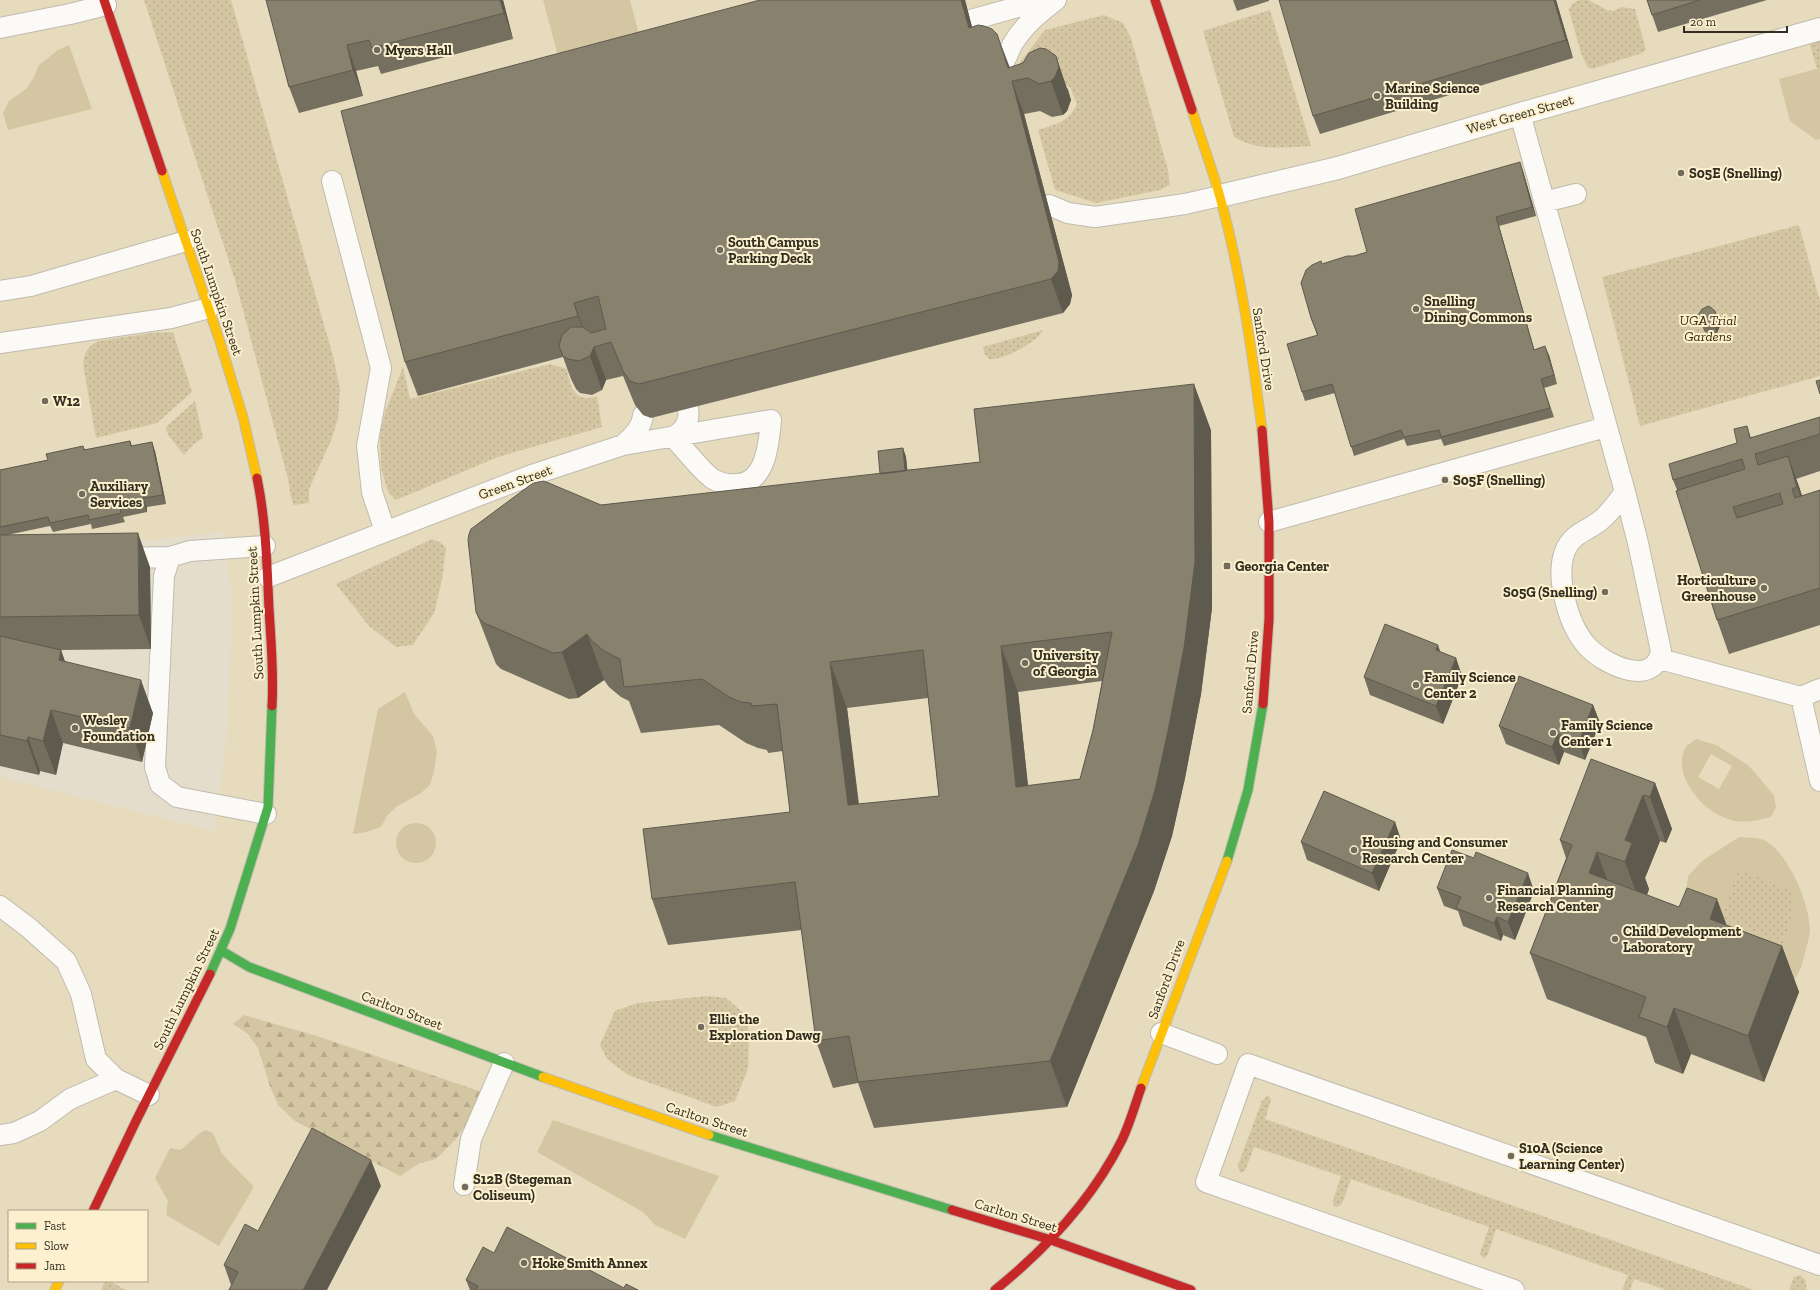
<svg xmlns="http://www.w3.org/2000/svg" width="1820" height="1290" viewBox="0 0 1820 1290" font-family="'Zilla Slab',serif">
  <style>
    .built { fill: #e6dbbd; fill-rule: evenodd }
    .grass { fill: #d4c6a2; fill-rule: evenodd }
    .forest { fill: url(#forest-firs) }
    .park { fill: url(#park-dots) }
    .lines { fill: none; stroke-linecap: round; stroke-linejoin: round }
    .lane-casing { stroke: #c1bbae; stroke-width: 22 }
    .street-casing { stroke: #c1bbae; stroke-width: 24 }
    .fast-casing { stroke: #c1bbae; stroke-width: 11 }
    .slow-casing { stroke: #c1bbae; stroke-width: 11 }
    .jam-casing { stroke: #c1bbae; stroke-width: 11 }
    .lane { stroke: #fbfaf7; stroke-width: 20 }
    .street { stroke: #fbfaf7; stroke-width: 22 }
    .fast { stroke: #4caf50; stroke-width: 9 }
    .slow { stroke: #ffc107; stroke-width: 9 }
    .jam { stroke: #c62828; stroke-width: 9 }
    .wall { fill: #746f5f; fill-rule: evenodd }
    .shaded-wall { fill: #5e5a4d }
    .building { fill: #87816e; stroke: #5e5a4d; fill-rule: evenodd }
    .poi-dot { fill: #706b5c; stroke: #fcf0ce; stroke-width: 1.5 }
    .labels { text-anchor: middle; stroke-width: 4; stroke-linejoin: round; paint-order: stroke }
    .poi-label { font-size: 14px; font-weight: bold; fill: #312d20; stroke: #fcf0ce; text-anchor: start }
    .street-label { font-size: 14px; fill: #312d20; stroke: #fcf0ce }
    .park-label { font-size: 14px; font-style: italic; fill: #382d0e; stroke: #fcf0ce }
  </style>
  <defs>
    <pattern id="forest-firs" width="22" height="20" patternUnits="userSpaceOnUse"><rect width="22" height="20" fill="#d4c6a2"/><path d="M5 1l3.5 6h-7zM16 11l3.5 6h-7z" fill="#b6aa8b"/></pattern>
    <pattern id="park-dots" width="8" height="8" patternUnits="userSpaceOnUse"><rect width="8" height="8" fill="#d4c6a2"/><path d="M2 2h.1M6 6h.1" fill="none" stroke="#b6aa8b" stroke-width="1.8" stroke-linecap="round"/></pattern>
  </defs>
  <rect width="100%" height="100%" fill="#e4ddcc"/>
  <path class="built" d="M0,0H1820V1290H0V777L215,831L228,723L232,603L224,532L0,556ZM9,1211H147V1281H9Z"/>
  <path class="grass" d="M543,0H630L641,42L560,63Z
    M69,45L92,109L8,130L3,113L9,101L26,89L33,79L39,65L58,50Z
    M1820,68V139L1816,140L1790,121L1779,79Z
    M405,692L414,714L433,736L437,752L434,772L430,785L421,793L396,807L387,816L381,827L367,832L353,834L378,709Z
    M1696,739L1716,745L1748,765L1774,795L1776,807L1771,817C1759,820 1743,824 1731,820C1724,818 1714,813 1709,809C1692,796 1673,767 1686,747C1688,744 1693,742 1696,739ZM1711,754L1732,766L1719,789L1698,777Z
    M396 843a20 20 0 1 1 40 0a20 20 0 1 1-40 0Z
    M1739,837C1747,838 1759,837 1766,841C1789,855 1809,902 1810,929C1810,936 1807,945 1805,953C1802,966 1800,975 1789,984L1686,894L1688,876L1702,861Z
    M553,1120L719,1176L685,1239L655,1225L643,1212L537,1152Z
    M205,1130L213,1133L222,1154L254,1187L219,1246L166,1215L168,1201L155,1178L170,1148L180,1150C190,1144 194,1136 205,1130Z"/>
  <path class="forest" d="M244,1015L317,1036L482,1092L477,1108L456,1139L436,1159L420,1163L400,1176L295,1121L278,1105L270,1086L258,1048L248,1034L233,1024Z"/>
  <path class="park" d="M144,0H231L333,356L340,389L338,418L332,438L309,489V503L294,505L291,497L288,479L235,280Z
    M1579,0H1588L1607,10L1614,11L1622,7L1635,9L1646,50L1642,53L1592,69L1588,68L1581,53L1569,10L1572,4Z
    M1270,10L1311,146C1283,147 1260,152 1234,137L1203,31Z
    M1104,15L1123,23L1131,38L1168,170L1170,185L1160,190L1096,203L1055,190L1038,130C1055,124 1068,123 1077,104L1070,87L1054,79L1028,95L1020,62L1045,30Z
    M1820,21V79L1804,25Z
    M1799,225L1820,301V376L1640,426L1602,277Z
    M1043,330C1038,342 1002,361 989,359L984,353L983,347Z
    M173,332L192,392L157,423L96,438L83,364C84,353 88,346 98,341L152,333Z
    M550,364L567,369C570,387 575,404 597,396L602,427L498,457L396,500L388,492L381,468L380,432L386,410L403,367L410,399Z
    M195,401L203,438L194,444L184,455L168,435L166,427Z
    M432,539L441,543L446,548L442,580L434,613L413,645L396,647L369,626L336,584Z
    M1739,870L1791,890L1794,905L1784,944L1721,918Z
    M707,996L726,998L746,1015L749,1033L748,1069L735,1101L717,1107L628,1075L607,1059L600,1045L615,1011L637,1003Z
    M1268,1095L1271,1100L1265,1119L1754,1290H1667L1634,1279L1630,1290H1622L1628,1275L1496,1229L1488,1254L1484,1258L1481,1256L1480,1254L1489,1227L1351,1179L1342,1204L1337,1207L1334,1206L1333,1201L1341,1176L1254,1147L1245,1171L1241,1173L1239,1170L1238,1165L1262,1101Z
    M1800,1275C1805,1278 1807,1284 1806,1290H1789L1794,1277Z
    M105,1281H110L125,1290H101Z"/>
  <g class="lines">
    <g class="lane-casing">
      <path id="lane" d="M971,20L1042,0
        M0,28L70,14L106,5
        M1004,62C1007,57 1009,51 1012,45C1023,26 1039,13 1056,0
        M1520,114L1625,492L1638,543L1661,651C1654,689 1603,664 1587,646C1568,625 1555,577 1565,551C1572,533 1588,531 1601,520C1611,512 1617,502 1625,492
        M332,181L381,368L367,446L372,492L385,531
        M1544,202L1576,194
        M1049,205L1068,213L1095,217L1185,204L1220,196
        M0,291L31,286L186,241
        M0,343L171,318L209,308
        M623,445C632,437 642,428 643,415
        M1269,522L1606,427
        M170,557L164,576L155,767L160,784L177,797L266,814
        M120,558L170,557L190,551L265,546
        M268,577L532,475L623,445L771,420C769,443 766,483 737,484C729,485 720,483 713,479C702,472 683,447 673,437C685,431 690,421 688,409
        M1660,659L1801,697L1820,781
        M1801,697L1820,689
        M0,906L29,928L66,961L81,994L96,1059L116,1079L149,1095
        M1161,1033L1217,1054
        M0,1135L14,1133L40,1121L70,1099L116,1079
        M464,1185L471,1139L504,1063
        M1514,1290L1206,1182L1248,1064L1820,1265"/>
    </g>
    <g class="street-casing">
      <path id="street" d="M1220,196L1338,168L1520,114L1820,29"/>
    </g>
    <g class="fast-casing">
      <path id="fast" d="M1227,861L1248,790L1263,704
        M222,951L249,967L543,1077
        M210,974L230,929L268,807L272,706
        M709,1135L952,1210"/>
    </g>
    <g class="slow-casing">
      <path id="slow" d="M1192,110C1201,139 1212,168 1220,197C1241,273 1252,351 1262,430
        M162,171L219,339L243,417L257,478
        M543,1077L709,1135
        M1141,1088L1227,861
        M55,1290L59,1281"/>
    </g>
    <g class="jam-casing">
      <path id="jam" d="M104,0L162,171
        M1155,0L1192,110
        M1262,430L1269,522V619L1263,704
        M257,478C266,521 267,566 269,609C271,641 274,674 272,706
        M952,1210L1051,1240L1191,1290
        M93,1211L136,1121L210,974
        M995,1290C1047,1248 1092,1200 1122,1140C1130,1123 1135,1105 1141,1088"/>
    </g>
    <use href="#lane" class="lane"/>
    <use href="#street" class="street"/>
    <use href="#fast" class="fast"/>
    <use href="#slow" class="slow"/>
    <use href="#jam" class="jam"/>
  </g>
  <path class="wall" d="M266,0H503L513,39L381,74L378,66L356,71L363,96L299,113L289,87Z
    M965,0L972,27L1010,68L1023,63L1068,89L1071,100L1067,111L1063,115L1052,117L1040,111L1024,114L1072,295L1070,304L1063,313L651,418L643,415L635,405L623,376L606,380L602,390L592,395L580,393L576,389L571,379L563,357L418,396L405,362Z
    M1233,0H1269V1L1237,11Z
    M1556,0L1573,58L1320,134L1313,116Z
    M1647,0H1767L1658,32Z
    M1523,171L1536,216L1499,226L1534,350L1549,355L1557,384L1544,388L1554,417L1444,446L1441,439L1407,446L1404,439L1354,456L1335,393L1305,401L1302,392L1317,335L1311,318L1354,256L1367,252Z
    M1715,311L1720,326L1717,333L1710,335L1704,331L1701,322Z
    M1820,417V471L1796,479L1802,496L1820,490V625L1729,654L1717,620L1677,490L1673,480L1737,443L1747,426L1751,438Z
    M1211,430L1212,608L1201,694L1185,778L1172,836L1154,891L1067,1107L874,1128L858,1083L833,1088L816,1041L802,930L668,945L652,899L790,812L783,751L768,753L767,750L758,748L746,743L719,725L641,733L629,701L621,697L609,687L604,680L578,698L569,699L501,669L496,664L476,612L601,505L880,474L903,448L906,457L907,470L980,462ZM1102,681L1093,730L1080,779L1028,786L1018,692ZM928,698L939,796L859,804L847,708Z
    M130,441L132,446L155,451L166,504L147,507V512L123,517L125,522L92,529L91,524L53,532L50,526L7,535L150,567L151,649L59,650H61L65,662L153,713L142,762L63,743L56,775L40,771L39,775L0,766V470L48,460L83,446L85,450Z
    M1440,652L1456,658L1462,676L1443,724L1370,695L1364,677Z
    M1593,705L1600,723L1585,760L1564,752L1559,765L1506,744L1499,726Z
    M1655,783L1672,829L1666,843L1660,841L1645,878L1649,889L1647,895L1782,946L1799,992L1764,1082L1691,1054L1683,1074L1655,1063L1646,1037L1547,999L1530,953L1566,858L1560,840Z
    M1395,822L1401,840L1379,891L1307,860L1301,842Z
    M1437,888L1534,891L1515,940L1503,935L1501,941L1463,926L1458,911L1444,906Z
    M381,1186L231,1285L224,1265L258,1231Z
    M494,1253L624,1288L638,1290H470L466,1280Z"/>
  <path class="shaded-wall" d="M500,0H503L513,39L504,13Z
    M961,0H965L981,62L969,28Z
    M1554,0H1556L1573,58L1566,40Z
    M997,34L1010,68H1008Z
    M347,45L356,71L363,96L353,70Z
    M1056,56L1071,100L1067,111L1063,115L1051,81Z
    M1012,81L1024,114L1072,295L1070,304L1063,313L1051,279Z
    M1520,162L1523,171L1536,216L1532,207Z
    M1496,217L1499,226L1537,359L1534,350Z
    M574,303L586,336L590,349L578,316Z
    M1715,311L1720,326L1717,333L1714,324Z
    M1545,346L1549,355L1557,384L1554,375Z
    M594,347L606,380L602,390L590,356Z
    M1194,384L1211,430L1212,608L1201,694L1185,778L1172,836L1154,891L1067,1107L1050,1061Z
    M152,442L155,451L166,504L163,495Z
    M903,448L906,457L911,502L908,493Z
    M1788,456L1800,489L1809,521L1797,487Z
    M143,498L147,507V512L144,503Z
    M138,533L150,567L151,649L139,615Z
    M587,634L604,680L578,698L562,652Z
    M1438,645L1444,663L1436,650Z
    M1001,646L1018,692L1033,833L1016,787Z
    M61,650L73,684L59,660Z
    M1456,658L1462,676L1443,724L1436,706Z
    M830,662L847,708L864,851L848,805Z
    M141,680L153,713L142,762L130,728Z
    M1593,705L1600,723L1585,760L1579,742Z
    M51,710L63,743L56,775L43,741Z
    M1558,734L1564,752L1559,765L1552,747Z
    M28,737L40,771L39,775L27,741Z
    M1655,783L1672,829L1666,843L1650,797Z
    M1643,795L1660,841L1645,878L1649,889L1642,908L1625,862V840Z
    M1395,822L1401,840L1379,891L1372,873Z
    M1597,852L1614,898L1589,873Z
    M1528,873L1534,891L1515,940L1508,922Z
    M1717,899L1734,945L1710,919Z
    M1497,917L1503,935L1501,941L1494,923Z
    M1782,946L1799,992L1764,1082L1748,1036Z
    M1674,1008L1691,1054L1683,1074L1667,1027Z
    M371,1160L381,1186L327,1290H303Z"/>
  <path class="building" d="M266,0H500L504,13L372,48L369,40L347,45L353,70L289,87Z
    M760,0H961L969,28L978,25L984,26L992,29L997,34L1008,68L1023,63L1029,53L1040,48L1046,49L1056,56L1059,67L1055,77L1051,81L1039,84L1028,78L1012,81L1059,262L1058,271L1051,279L639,384L630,381L623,371L611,342L594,347L590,356L579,361L568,359L563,356L559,346L562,335L571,327H583L591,333L606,329L598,296L574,303L578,316L405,362L341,111Z
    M1279,0H1554L1566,40L1313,116Z
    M1647,0H1700L1652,15Z
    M1520,162L1532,207L1496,217L1534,350L1545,346L1554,375L1541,379L1550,408L1441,437L1439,430L1404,437L1401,430L1351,447L1332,384L1302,392L1287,344L1318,335L1311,318L1301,283L1306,270L1312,265L1321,261L1322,264L1347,256H1354L1367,252L1355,209Z
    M1709,306L1715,311L1717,317L1714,324L1707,326L1701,322L1699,314L1702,309Z
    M1820,380V394L1816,381Z
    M1194,384L1195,562L1184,648L1168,731L1155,790L1138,845L1050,1061L858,1082L849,1036L816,1041L795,882L652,899L643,829L790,812L777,704L752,706L751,703L741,702L729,697L702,679L624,687L620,659L604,651L592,641L587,634L562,652L553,653L484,623L479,618L476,612L468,540L469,534L471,529L533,483L544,481L601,505L980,462L974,409ZM1112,632L1093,730L1080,779L1016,787L1001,646ZM923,650L939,796L848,805L830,662Z
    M1820,417V434L1755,454L1758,465L1788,456L1797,487L1792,489L1795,498L1820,490V588L1717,620L1676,491L1745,469L1742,459L1673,480L1669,464L1737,443L1734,429L1747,426L1750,438ZM1780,493L1783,504L1737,518L1733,507Z
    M130,441L131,446L152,442L163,495L143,498L144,503L120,508L121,513L89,520L88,515L50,523L48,517L0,527V470L48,460L46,454L83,446L84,450Z
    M903,448L905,471L880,474L878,451Z
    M138,533L139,615L0,617V535Z
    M1385,624L1438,645L1436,650L1456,658L1436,706L1364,677Z
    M0,636L61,650L59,660L141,680L130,728L51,710L43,741L28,737L27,741L0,735Z
    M1519,676L1593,705L1579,742L1558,734L1552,747L1499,726Z
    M1591,759L1655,783L1650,797L1643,795L1625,840L1632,843L1625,862L1597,852L1589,873L1679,907L1687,888L1717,899L1710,919L1782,946L1748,1036L1674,1008L1667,1027L1639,1017L1646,997L1530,953L1572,845L1560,840Z
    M1324,791L1395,822L1372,873L1301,842Z
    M1452,850L1474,858L1476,852L1528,873L1508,922L1497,917L1494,923L1456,908L1461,897L1437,888Z
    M312,1128L371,1160L303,1290H229L238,1272L224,1265L245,1224L258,1231Z
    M507,1227L624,1288L626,1284L638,1290H476L478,1286L466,1280L483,1247L494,1253Z"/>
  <g class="poi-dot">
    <circle cx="377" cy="50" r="4"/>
    <circle cx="1377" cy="96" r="4"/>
    <circle cx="1681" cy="173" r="4"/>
    <circle cx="720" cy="250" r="4"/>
    <circle cx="1416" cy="309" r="4"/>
    <circle cx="45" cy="401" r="4"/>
    <circle cx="1445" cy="480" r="4"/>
    <circle cx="82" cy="494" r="4"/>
    <rect x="1223" y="562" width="8" height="8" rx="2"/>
    <circle cx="1764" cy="588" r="4"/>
    <circle cx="1605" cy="592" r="4"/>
    <circle cx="1025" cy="663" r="4"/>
    <circle cx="1416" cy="685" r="4"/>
    <circle cx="75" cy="728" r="4"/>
    <circle cx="1553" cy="733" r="4"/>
    <circle cx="1354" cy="850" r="4"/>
    <circle cx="1489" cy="898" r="4"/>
    <circle cx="1615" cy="939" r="4"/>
    <circle cx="701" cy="1027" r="4"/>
    <circle cx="1511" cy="1156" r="4"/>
    <circle cx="465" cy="1187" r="4"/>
    <circle cx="524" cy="1263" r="4"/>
  </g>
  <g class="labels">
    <g class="poi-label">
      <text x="385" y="55">Myers Hall</text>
      <text x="1385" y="93">Marine Science<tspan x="1385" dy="16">Building</tspan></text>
      <text x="1689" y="178">S05E (Snelling)</text>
      <text x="728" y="247">South Campus<tspan x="728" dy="16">Parking Deck</tspan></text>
      <text x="1424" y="306">Snelling<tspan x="1424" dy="16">Dining Commons</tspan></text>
      <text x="53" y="406">W12</text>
      <text x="1453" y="485">S05F (Snelling)</text>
      <text x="90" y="491">Auxiliary<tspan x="90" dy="16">Services</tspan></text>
      <text x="1235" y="571">Georgia Center</text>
      <text x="1756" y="585" text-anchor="end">Horticulture<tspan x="1756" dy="16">Greenhouse</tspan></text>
      <text x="1597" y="597" text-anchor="end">S05G (Snelling)</text>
      <text x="1033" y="660">University<tspan x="1033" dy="16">of Georgia</tspan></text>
      <text x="1424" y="682">Family Science<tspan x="1424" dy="16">Center 2</tspan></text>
      <text x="83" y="725">Wesley<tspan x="83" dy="16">Foundation</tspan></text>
      <text x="1561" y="730">Family Science<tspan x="1561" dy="16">Center 1</tspan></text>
      <text x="1362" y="847">Housing and Consumer<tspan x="1362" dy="16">Research Center</tspan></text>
      <text x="1497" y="895">Financial Planning<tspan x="1497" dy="16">Research Center</tspan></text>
      <text x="1623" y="936">Child Development<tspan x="1623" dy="16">Laboratory</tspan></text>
      <text x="709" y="1024">Ellie the<tspan x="709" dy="16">Exploration Dawg</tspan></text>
      <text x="1519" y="1153">S10A (Science<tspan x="1519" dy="16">Learning Center)</tspan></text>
      <text x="473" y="1184">S12B (Stegeman<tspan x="473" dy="16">Coliseum)</tspan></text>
      <text x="532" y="1268">Hoke Smith Annex</text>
    </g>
    <g class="street-label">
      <text transform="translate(1520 114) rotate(-16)" y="5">West Green Street</text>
      <text transform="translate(217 292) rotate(71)" y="5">South Lumpkin Street</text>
      <text transform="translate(1264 349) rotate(81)" y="5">Sanford Drive</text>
      <text transform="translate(515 482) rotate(-20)" y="5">Green Street</text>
      <text transform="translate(255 613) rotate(-93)" y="5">South Lumpkin Street</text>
      <text transform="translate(1250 672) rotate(-85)" y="5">Sanford Drive</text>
      <text transform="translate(1166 979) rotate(-70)" y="5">Sanford Drive</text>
      <text transform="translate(186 989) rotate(-64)" y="5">South Lumpkin Street</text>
      <text transform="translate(402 1010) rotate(21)" y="5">Carlton Street</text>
      <text transform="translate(707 1119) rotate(18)" y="5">Carlton Street</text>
      <text transform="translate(1016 1215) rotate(17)" y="5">Carlton Street</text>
    </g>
    <g class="park-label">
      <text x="1708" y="325">UGA Trial<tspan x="1708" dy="16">Gardens</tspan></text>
    </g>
  </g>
  <rect x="8" y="1210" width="140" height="72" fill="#fcf0ce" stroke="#aba288"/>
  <rect x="16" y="1223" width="20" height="6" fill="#4caf50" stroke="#aba288"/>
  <text x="44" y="1230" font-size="12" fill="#312d20">Fast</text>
  <rect x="16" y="1243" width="20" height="6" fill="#ffc107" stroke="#aba288"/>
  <text x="44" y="1250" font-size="12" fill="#312d20">Slow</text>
  <rect x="16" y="1263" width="20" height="6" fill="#c62828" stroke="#aba288"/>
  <text x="44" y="1270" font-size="12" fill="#312d20">Jam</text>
  <path d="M1684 26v6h103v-6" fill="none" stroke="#312d20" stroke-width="2"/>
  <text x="1690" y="26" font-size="12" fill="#312d20" stroke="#fcf0ce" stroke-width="3" paint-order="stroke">20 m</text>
</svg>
